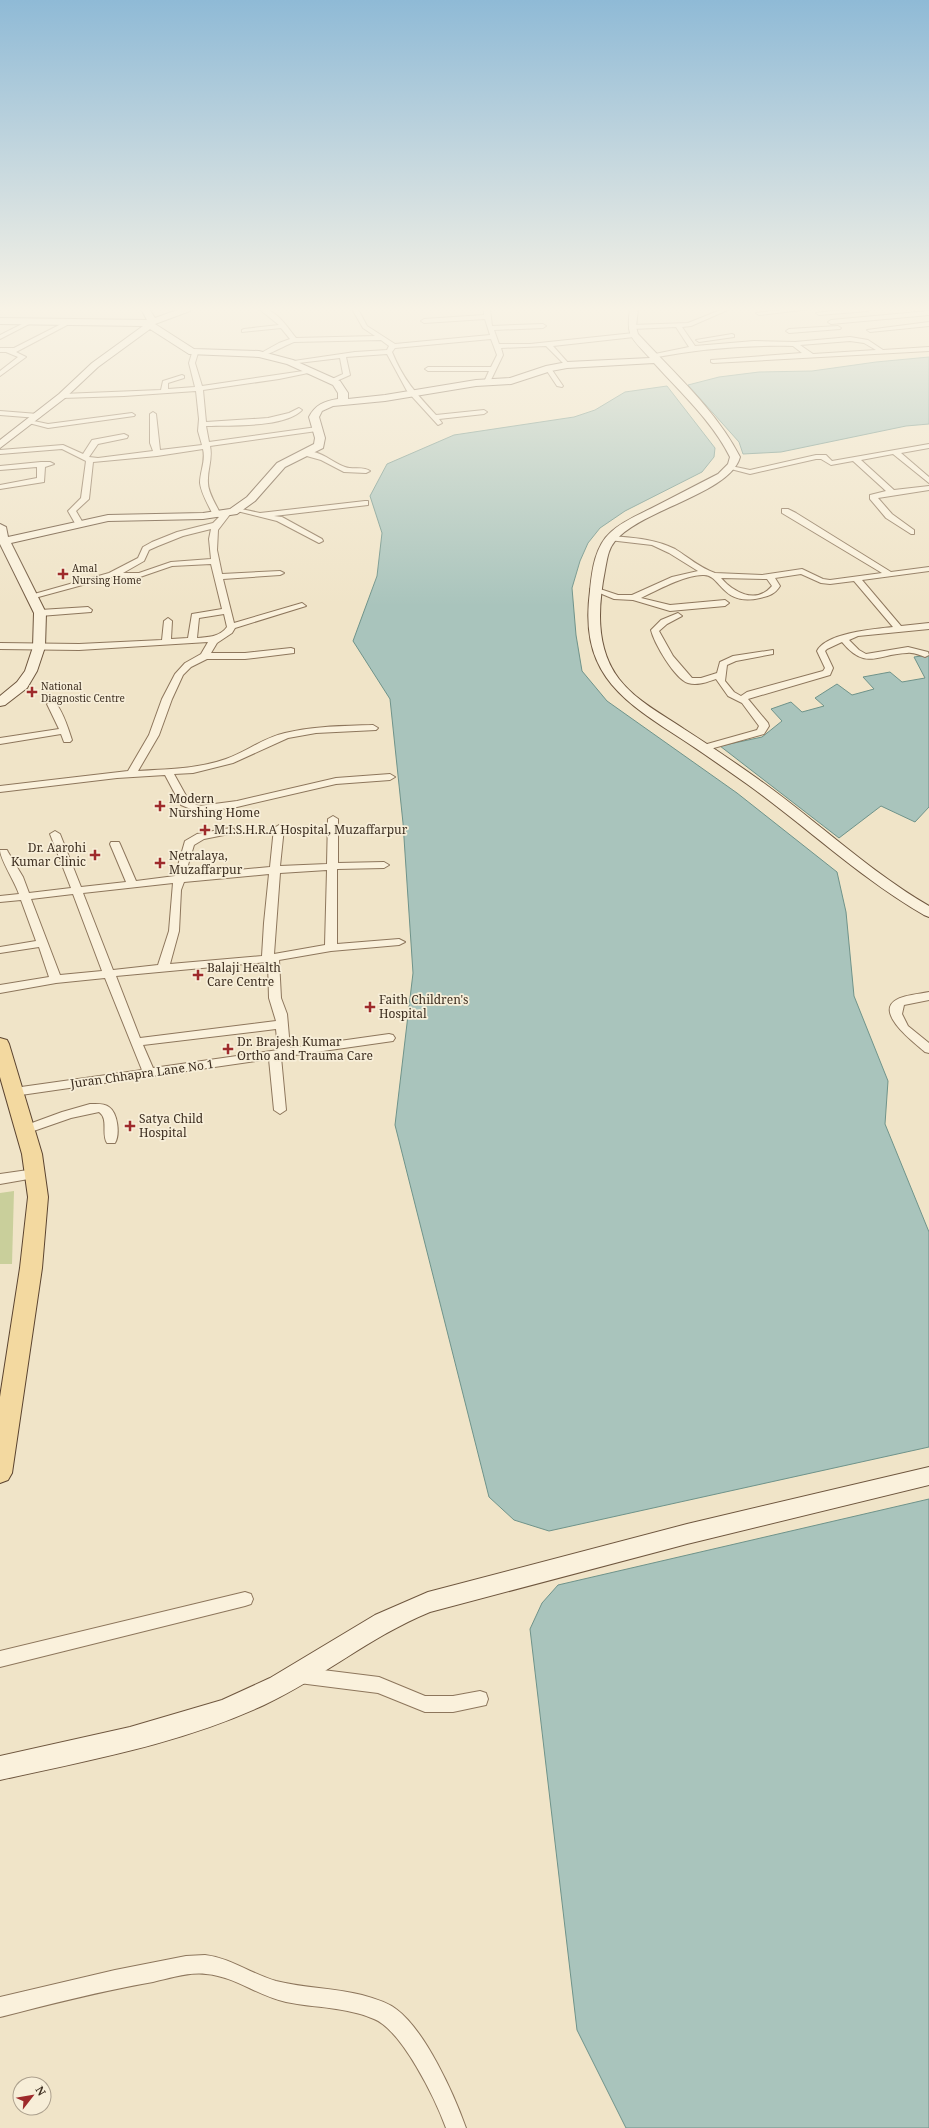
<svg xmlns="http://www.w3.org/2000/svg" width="929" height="2128" viewBox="0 0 929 2128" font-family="'Noto Serif',serif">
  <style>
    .green { fill: #c9cf9b }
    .water { fill: #a9c4bc; stroke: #6f938a }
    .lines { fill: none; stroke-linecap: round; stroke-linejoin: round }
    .street-casing { stroke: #8d765c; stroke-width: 2 }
    .secondary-casing { stroke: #6f573f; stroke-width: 2 }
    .primary-casing { stroke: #5b4430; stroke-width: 2 }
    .street { fill: #faf1dc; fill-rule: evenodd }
    .secondary { fill: #faf1dc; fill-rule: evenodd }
    .primary { fill: #f3d9a0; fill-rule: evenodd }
    .poi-dot { fill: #9e2a2b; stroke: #f7eed8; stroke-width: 1.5 }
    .labels { text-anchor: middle; stroke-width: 3.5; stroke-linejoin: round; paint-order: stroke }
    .far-poi-label { font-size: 10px; fill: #3d2e20; stroke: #f7eed8; text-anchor: start }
    .poi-label { font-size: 12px; fill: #3d2e20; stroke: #f7eed8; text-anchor: start }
    .street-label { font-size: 12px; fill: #3d2e20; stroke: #f7eed8 }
  </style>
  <rect width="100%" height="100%" fill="#f0e4c8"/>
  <path class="green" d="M14,1191L12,1264H0V1193Z"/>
  <path class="water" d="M929,357V424L906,426L781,452L743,454L739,442L688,385L719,377L759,372L812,371L876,362Z
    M667,386L715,448L714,457L702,472L625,511L600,528L588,543L580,561L572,588L576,635L582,671L607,701L737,793L837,872L846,912L854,996L888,1081L885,1124L929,1232V1447L549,1531L514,1520L489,1497L395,1125L413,973L403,823L390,699L353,641L377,576L382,533L370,496L387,464L454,435L574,417L595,410L625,392Z
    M929,655V807L915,822L881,806L839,838L720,746L762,737L782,721L771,709L791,702L802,712L824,706L815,698L837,684L852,695L874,689L863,677L890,672L902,682L925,678L914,657Z
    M929,1499V2128H626L577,2030L530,1629L542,1603L558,1585Z"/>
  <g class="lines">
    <g class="street-casing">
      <path id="street" d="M259,309C275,307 287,327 296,338L375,336L363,328L352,309H358L367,326L395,344L490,335L485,319L424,323L421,321L424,319L484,315V309H490L492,326L543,324L546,326L543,328L494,330L499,344H530L634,333L637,335L634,337L553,346L570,365L567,367L546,346L501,348L503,355L490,382L487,384L484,382L489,371H428L425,369L428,367H491L497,355L491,339L395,348L392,352C404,381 416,393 436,415L484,410L487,412L484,414L439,419L442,423L438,425L407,391L387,354L346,357L350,375L332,383L329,381L330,380L343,374L340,358L290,364L287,362L355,352L387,350L389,346L381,340L294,342C285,345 268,356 261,355V353L279,343L290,339L281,328L242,332V330L244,329L279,325Z
        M723,309H730L691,326L682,327L695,346L754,341L795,342L850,337L868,340L883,350L929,347V351L713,363L711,362V360L802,353L793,346C745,345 699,349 652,358L649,356L650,355L689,347L676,327L632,329L629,327L632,325L688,323ZM850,341L864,343L876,350L813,354L800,345Z
        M790,309H810L759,315L756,313Z
        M851,309H871L868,311L819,315L816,313Z
        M929,311V315L831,324L828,322L831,320Z
        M30,320L35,321L0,339V335Z
        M69,320L72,322L71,323L16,352L26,357L0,376V371L18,357L6,352H0V348H14Z
        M929,322V326L870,332L867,330Z
        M838,326L841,328L840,329L789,333L786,331L789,329Z
        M732,334L734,335V337L699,342L696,340Z
        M195,351L198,353L195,363L202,386L310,370L313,372L279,379L203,390L206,422L268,418L289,413L299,408L302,410C285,428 230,425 206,426L209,442L317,427L321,429L317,431L210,446C213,459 207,470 208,483C208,493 217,506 221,515L227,511L231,513L218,530L217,550L222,574L280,571L284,573L280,575L223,579L234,623L302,603L306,606L235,628L232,633L217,643L211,653H245L291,648L294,649V653L245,659H207L191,667L183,675L172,699L159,735L138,771C168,769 198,769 226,759C246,752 263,738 285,733C313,726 343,726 373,725L378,728L376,730L316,733L288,738L233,763L193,773L174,774L189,801L199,806L237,801L336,778L390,774L395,777L390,780L336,784L237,807L198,812L181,805L165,775L117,778L0,792V786L128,771L149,735L162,699L175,674L185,663L201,654L208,642L79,650L0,649V643L79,644L162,640L164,621L168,618L172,621L171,639L188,638L192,614L222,609L211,564L172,566L140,577H112L31,599L27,596L109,573L138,558L143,547L152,542L177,532L213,523L219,517L213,515C209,506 201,493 200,483C200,471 206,461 203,449L157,456L93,462L89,499L76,511L83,523L79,525H76L68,511L81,498L86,461L62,449L0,454V450L63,445L83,454L92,440L124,434L128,436L127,438L98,444L89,457L98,458L153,451L150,443V414L153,412L156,414L160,450L202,445L198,431L199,419L196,391L124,396L62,398L59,396L62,394L161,390L163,381L182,375L184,376V378L168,383V389L195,387L189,363L192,353ZM211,529L209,539L211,559L171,562L139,573H123L144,561L149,550L158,546L183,536ZM224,614L227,627C220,637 208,637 197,638L199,618Z
        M548,366L550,367L563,386L562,387L557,386L545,368Z
        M0,411L38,414L41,416L38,418L0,415Z
        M132,413L135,415L134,416L48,428L25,422L29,420L48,424Z
        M929,444V448L901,453L929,477V483L893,454L861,460L894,490L929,486V490L878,498L892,514L914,530V534H911L886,518L870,499V495L886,491L853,461L831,465L821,459H816L750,474L727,468L731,466L750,470L816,455H826L832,461Z
        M303,451C319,449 331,462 345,467C353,470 363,466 370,471L366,473L344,472L321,460L303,455Z
        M41,462H50L54,464L45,467L44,482L0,489V485L37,478V467L0,470V466Z
        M365,501H368V505L274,516L282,517L322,539L323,541L319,543L277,521L233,510L237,508L260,513Z
        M782,509H788L796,513L891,572L929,567V571L862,580L901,626L929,623V629L858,636L849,640L859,650L866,654L908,647L928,652L929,655L925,657C919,655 914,652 907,653C877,654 866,671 842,642L827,649L825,651L833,668L830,675L748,699L768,723L769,726L764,734L703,751L700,750V746L757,730L759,726L742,703L728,696L716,679C707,682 697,686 688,683C675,679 654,643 651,630L661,620L678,613L682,616L667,624L659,631L673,656L692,678H701L717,673L720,662L733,656L773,650V654L736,661L727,665L725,681L734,692L741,696L747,692L823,671L825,668L817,651C826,633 874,629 893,627L854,581L830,584L821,583L801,574L775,578L780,586C775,594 769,596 760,598C722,607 721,575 704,575C687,574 657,590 641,598L670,605L725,600L729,603L725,606L670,611L633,600L614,599L590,589L594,587L618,595H632L672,577L698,571L669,553L652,545L609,540V536H612C634,538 655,539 675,549C688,557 700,568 715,573L762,575L802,569L823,579L830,580L882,573L782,513ZM721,578L767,579L772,586C756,605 733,592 721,578Z
        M88,607L92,610L91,612L40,616L36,613L40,610Z
        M52,701C61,704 69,731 72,740L70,742H64L61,734L0,744V738L59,729L47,704Z
        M333,816L338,819V863L384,862L389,865L384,868L337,869V944L399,939L405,942L399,945L331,951L279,960L281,998L287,1014L290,1048L389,1034L393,1035L395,1038L393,1041L281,1057L286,1110L280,1114L274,1110L269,1059L14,1096L10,1095L8,1092L10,1089L14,1088L142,1070L105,978L56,983L0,993V985L49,977L39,947L0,953V947L36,941L21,900L0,902V896L19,894C15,882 0,859 0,850H7L8,852L23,877L29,893L71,888L50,834L55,831L60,834L81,887L126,882L110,844L111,842H119L120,844L136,881L175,876L185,841L197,834L230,828L234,829L235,831L234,833L204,839L194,845L185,875L270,867L274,828L279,825L284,828L280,866L327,864L328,819ZM327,870L325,945L274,954L280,873ZM269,874L264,923L262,956L170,964L179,931L181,890L184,882ZM173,883L169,931L158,965L113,970L83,893ZM73,894L102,971L60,975L31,899ZM268,962L269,998L276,1021L140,1038L116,976ZM276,1029L278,1050L153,1068L143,1045Z
        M929,992V1000L904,1005L902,1014L908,1026L929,1043V1053L925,1052C916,1044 874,1013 896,1000C904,995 919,994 929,992Z
        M90,1104C96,1104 104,1103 109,1107C118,1113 120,1135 115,1143H107C101,1134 109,1119 99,1112L71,1118L25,1134L19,1130L21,1127L62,1112Z
        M35,1169L40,1171L41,1174L40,1177L0,1184V1174Z
        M245,1592L251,1594L253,1599L251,1604L245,1606L0,1667V1651Z
        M299,1667L379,1677L425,1696H453L480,1691L486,1693L488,1699L486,1705L453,1712H425L378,1693L299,1683L293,1681L291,1675L293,1669Z
        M205,1955C231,1958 251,1974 276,1981C304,1988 334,1988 362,1995C373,1998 387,2002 396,2009C425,2030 454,2094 466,2128H446C436,2100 402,2030 374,2019C347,2007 315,2008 286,2002C258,1996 234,1976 206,1974C189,1972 170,1978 153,1982C101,1991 51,2004 0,2017V1997L115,1970L186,1956Z"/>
    </g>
    <g class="secondary-casing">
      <path id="secondary" d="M141,309H149L155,318L180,309H191L190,311L155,324L194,349L259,351L293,360L340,381L348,393V399L385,395L476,380L510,378L546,366L567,362L650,358C631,337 626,337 630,309H638L636,327L638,334C674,373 716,410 740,457C731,493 640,510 615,541C608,549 607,560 605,570C598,606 595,648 619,679C636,701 662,714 684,729C709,745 734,762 758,779C816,820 867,870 929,906V917L924,915C860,878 807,827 747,784C723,767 699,750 674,734C615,696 580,668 590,591C592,570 595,546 611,532C623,521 638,515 652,508C674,497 696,485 718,474L728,464L730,457C712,421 681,393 654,363L567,368L551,371L511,384L476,386L385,401L333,406L322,411L319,417L325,438L323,448L285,467L255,501L237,514L203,519L108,521L11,543L46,613L45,647L37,671L27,688L5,705L0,706V696L17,682L25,671L33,647L34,613L0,544V524L6,527L8,537L108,515L203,513L230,509L247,497L277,463L314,444L315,438L309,417C315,405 324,401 338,399V393L333,385L287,364L259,357L189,354L150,329L98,367L65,398L0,448V440L59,394L92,363L143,326L0,324V318L147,320Z
        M929,1467V1485L687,1544L430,1612C371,1636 322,1678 264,1705C180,1744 89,1760 0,1780V1756L130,1727L222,1700L270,1678L375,1615L428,1592L687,1524Z"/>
    </g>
    <g class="primary-casing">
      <path id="primary" d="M0,1038L7,1040L9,1044L42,1154L48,1197L42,1268L12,1473L8,1480L0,1483V1397L20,1268L28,1197L22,1154L0,1077Z"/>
    </g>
    <use href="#street" class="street"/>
    <use href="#secondary" class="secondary"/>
    <use href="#primary" class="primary"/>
  </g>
  <linearGradient id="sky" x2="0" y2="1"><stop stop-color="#8fbad6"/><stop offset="0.51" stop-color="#f8f3e6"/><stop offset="1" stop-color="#f8f3e6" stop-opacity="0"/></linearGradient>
  <rect width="929" height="606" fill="url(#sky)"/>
  <g class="poi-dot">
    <path d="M61 568h4v4h4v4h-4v4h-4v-4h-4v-4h4z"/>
    <path d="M30 686h4v4h4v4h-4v4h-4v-4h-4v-4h4z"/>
    <path d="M158 800h4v4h4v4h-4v4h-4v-4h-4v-4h4z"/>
    <path d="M203 824h4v4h4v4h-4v4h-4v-4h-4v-4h4z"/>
    <path d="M93 849h4v4h4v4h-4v4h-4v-4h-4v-4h4z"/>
    <path d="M158 857h4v4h4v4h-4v4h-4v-4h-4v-4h4z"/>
    <path d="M196 969h4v4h4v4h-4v4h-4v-4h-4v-4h4z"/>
    <path d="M368 1001h4v4h4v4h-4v4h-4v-4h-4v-4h4z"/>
    <path d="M226 1043h4v4h4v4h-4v4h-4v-4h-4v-4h4z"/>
    <path d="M128 1120h4v4h4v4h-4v4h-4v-4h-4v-4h4z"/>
  </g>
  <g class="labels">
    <g class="far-poi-label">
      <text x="72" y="572">Amal<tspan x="72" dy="12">Nursing Home</tspan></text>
      <text x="41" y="690">National<tspan x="41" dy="12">Diagnostic Centre</tspan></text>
    </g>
    <g class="poi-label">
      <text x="169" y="803">Modern<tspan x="169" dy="14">Nurshing Home</tspan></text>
      <text x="214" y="834">M.I.S.H.R.A Hospital, Muzaffarpur</text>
      <text x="86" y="852" text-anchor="end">Dr. Aarohi<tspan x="86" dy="14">Kumar Clinic</tspan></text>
      <text x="169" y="860">Netralaya,<tspan x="169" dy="14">Muzaffarpur</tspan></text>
      <text x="207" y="972">Balaji Health<tspan x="207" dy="14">Care Centre</tspan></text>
      <text x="379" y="1004">Faith Children's<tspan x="379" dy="14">Hospital</tspan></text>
      <text x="237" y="1046">Dr. Brajesh Kumar<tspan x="237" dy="14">Ortho and Trauma Care</tspan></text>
      <text x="139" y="1123">Satya Child<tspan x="139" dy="14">Hospital</tspan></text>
    </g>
    <g class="street-label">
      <text transform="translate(142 1074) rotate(-8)" y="4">Juran Chhapra Lane No 1</text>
    </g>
  </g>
  <g transform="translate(32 2096) rotate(59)"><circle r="19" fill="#f7eed8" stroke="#ada18e"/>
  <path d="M0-3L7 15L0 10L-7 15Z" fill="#9e2a2b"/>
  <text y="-6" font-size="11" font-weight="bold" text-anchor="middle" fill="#3d2e20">N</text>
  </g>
</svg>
